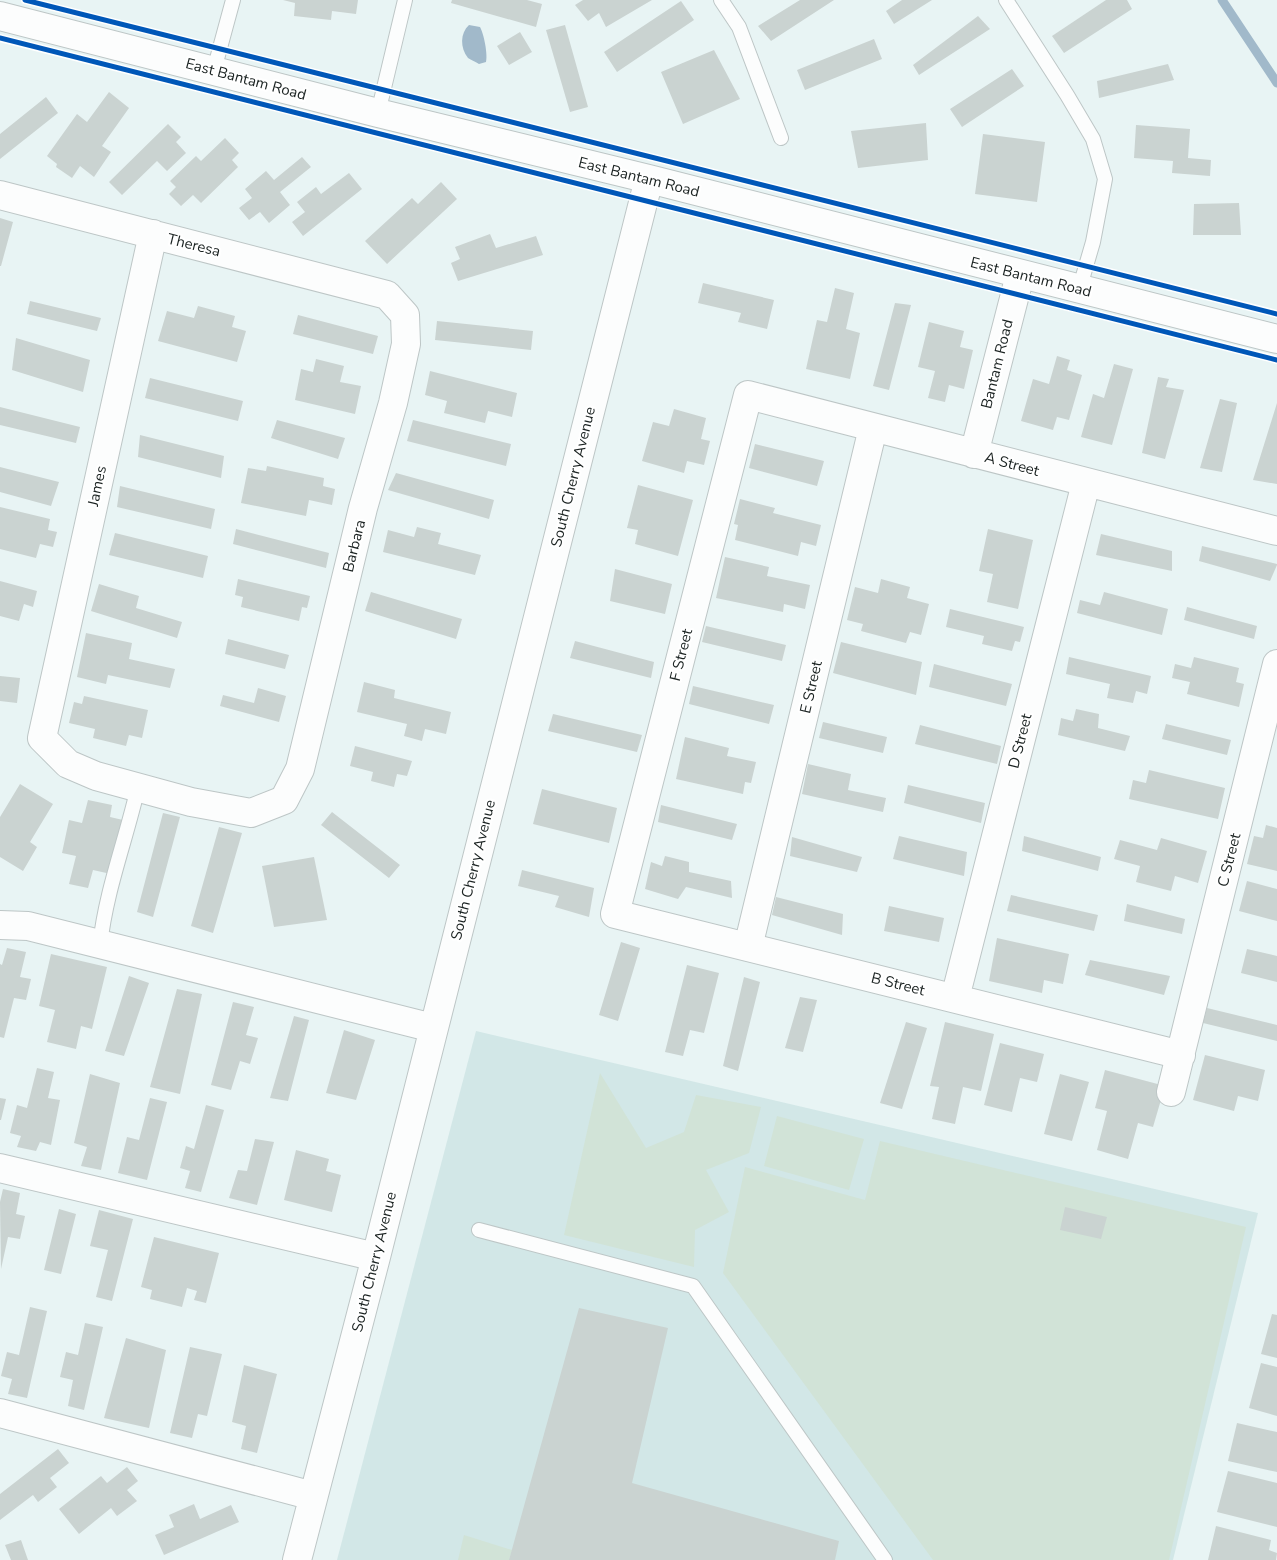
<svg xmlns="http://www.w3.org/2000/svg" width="1277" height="1560" viewBox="0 0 1277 1560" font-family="'Nunito Sans',sans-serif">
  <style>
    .built { fill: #d2e7e7 }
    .green { fill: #d1e3d7 }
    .water { fill: #a1b9ca }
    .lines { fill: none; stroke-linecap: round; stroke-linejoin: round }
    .stream { stroke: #a1b9ca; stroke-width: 9 }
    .building { fill: #cad3d1 }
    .lane-casing { stroke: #bdc6c6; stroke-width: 16 }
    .street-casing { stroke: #bdc6c6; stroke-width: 30 }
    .lane { stroke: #fcfdfd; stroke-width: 14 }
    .street { stroke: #fcfdfd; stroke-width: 28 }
    .cycleway-casing { stroke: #fff; stroke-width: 8 }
    .cycleway { stroke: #0057b8; stroke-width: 5 }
    .labels { text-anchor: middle; stroke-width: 4.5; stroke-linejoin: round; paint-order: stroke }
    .street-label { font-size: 15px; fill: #1a2221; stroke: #fff }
  </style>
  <rect width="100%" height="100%" fill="#e8f4f4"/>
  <path class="built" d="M476,1031L1258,1213L1173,1560H337Z"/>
  <path class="green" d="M600,1073L646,1148L684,1132L696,1095L761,1107L749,1153L706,1170L729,1212L695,1230L694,1267L564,1235Z
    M777,1116L864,1139L849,1190L764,1166Z
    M880,1141L1246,1227L1169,1560H933L723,1273L745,1167L865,1200Z
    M464,1535L512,1550L509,1560H458Z"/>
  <path class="water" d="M469,25L480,27C484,34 488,55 486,62L479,64C476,62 471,60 468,58C460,48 460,33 469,25Z"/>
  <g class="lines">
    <path class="stream" d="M1222,0L1277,83"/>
  </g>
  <path class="building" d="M283,0H358L356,14L332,11L331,20L294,16L295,3Z
    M452,0H527L542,4L536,27L451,3Z
    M583,0H652L606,27L599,13L588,21L575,5Z
    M800,0H834L771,41L758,26Z
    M902,0H932L894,24L886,11Z
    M1106,0H1127L1132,9L1064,53L1052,36Z
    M681,1L694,20L617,72L604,52Z
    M978,16L990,29L919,75L913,65Z
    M565,25L588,107L570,112L546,30Z
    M520,32L532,52L509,65L497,46Z
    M874,39L882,59L805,90L797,70Z
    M714,50L740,99L683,124L661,72Z
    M1168,64L1174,80L1099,98L1097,81Z
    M1012,69L1024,86L962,127L950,109Z
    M109,92L129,108L102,146L111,152L94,177L80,166L72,178L56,167L57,164L47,156L77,114L87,122Z
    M46,97L58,113L0,159V134Z
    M926,123L928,160L858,168L851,131Z
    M168,124L181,137L176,142L186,153L167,171L157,161L122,195L109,182Z
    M1136,125L1190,129L1188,158L1211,160L1210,176L1172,173L1173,161L1134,158Z
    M983,134L1045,142L1037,202L975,194Z
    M225,138L239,153L232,160L238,167L201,203L193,195L181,206L169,194L176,187L170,181L196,156L201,161Z
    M302,157L311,167L280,192L290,205L269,223L260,212L249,220L239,208L252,198L245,189L266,171L274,180Z
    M349,173L362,189L303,236L292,222L305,212L297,202L316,187L321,194Z
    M441,182L457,199L387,264L365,241L412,198L418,204Z
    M1239,203L1241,235H1193L1194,204Z
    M0,218L13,222L1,266H0Z
    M490,234L496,248L536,236L543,255L458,281L451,263L460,259L455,247Z
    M703,283L774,300L767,329L738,322L741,313L698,303Z
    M835,288L854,293L846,329L860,333L850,379L806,369L817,320L827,322Z
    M30,301L101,318L97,331L27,314Z
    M895,303L911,305L889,390L873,386Z
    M198,306L235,316L232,327L246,331L237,362L158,341L167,311L194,318Z
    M298,315L378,336L373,354L293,334Z
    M437,321L533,331L531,350L435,340Z
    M929,322L964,331L960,347L973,350L964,389L949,385L945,402L928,398L935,371L918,367Z
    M16,338L90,360L83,392L12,370Z
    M1057,356L1070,360L1067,370L1082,375L1069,420L1057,417L1053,430L1021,421L1033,379L1049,384Z
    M316,359L344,366L340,382L361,386L355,414L295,400L301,369L313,372Z
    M1114,364L1133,369L1112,445L1081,437L1093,394L1104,398Z
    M430,371L517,393L512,417L488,411L485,423L444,413L447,401L425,395Z
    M1158,377L1169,379L1166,387L1184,390L1165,459L1142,453Z
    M150,378L243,401L238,421L145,398Z
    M1220,399L1237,403L1222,472L1200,468Z
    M1277,403V484L1253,480Z
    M0,407L80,427L76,443L0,425Z
    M674,409L706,418L701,439L710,441L704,465L687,461L684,473L642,461L653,422L669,426Z
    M277,420L345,438L338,459L271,438Z
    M413,420L511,444L506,466L407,441Z
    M140,435L224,456L221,478L138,457Z
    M755,444L824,461L817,486L749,468Z
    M267,466L324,478L323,486L335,489L332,505L309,500L306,516L241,503L248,468L266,471Z
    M0,467L59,482L51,506L0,492Z
    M396,473L494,500L489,519L388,490Z
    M638,485L693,500L678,556L635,544L638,530L627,528Z
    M120,486L215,509L211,529L117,507Z
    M740,499L775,508L773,513L821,525L816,546L801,542L798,556L735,540L738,525L734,524Z
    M0,507L50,519L48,530L57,532L53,547L40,544L36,558L0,549Z
    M417,527L441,533L438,544L481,555L475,575L383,552L388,530L414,537Z
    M236,529L329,553L326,568L233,544Z
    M988,529L1033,540L1018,609L987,602L993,574L979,571Z
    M115,533L208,556L203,578L109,555Z
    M1101,534L1172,551V571L1096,555Z
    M1202,546L1277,564V565L1270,581L1199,561Z
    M725,557L769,567L767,576L810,585L805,609L784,604L783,612L716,598Z
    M615,569L672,584L665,614L610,601Z
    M238,579L310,596L307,608L302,607L299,621L241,607L243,597L235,595Z
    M881,579L910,587L907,598L929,604L921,635L910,632L906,643L861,631L863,624L847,620L855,587L878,593Z
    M0,581L37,591L33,607L24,604L19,621L0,616Z
    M99,584L139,596L136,608L182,622L177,638L91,611Z
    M371,592L462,619L456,639L365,611Z
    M1104,592L1168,609L1162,635L1077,613L1080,600L1100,605Z
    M1187,607L1257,626L1254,639L1184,620Z
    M950,609L1024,627L1020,642L1015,641L1012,651L982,644L984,636L946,627Z
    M706,626L786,645L782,661L702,642Z
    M86,633L132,643L129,659L175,669L170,688L108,675L106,684L77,677Z
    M228,639L289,655L285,669L225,654Z
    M575,641L654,662L651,678L570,658Z
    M841,642L922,662L916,695L833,673Z
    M1069,657L1151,676L1147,694L1136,691L1133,703L1107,698L1110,684L1066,674Z
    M1194,657L1239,668L1236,682L1244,684L1239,707L1187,694L1190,682L1172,678L1175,664L1191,668Z
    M934,664L1012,684L1006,706L929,687Z
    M0,676L20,678L17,703L0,701Z
    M364,682L395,690L394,698L451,712L446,734L425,729L422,741L404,736L407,724L357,712Z
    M693,686L774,705L769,724L689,704Z
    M258,688L286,696L279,722L220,706L223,695L254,703Z
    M84,696L148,710L142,738L129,735L126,746L93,738L95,729L69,723L74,702L82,704Z
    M1076,709L1099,714L1098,728L1130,736L1125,751L1058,735L1061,718L1073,721Z
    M553,714L642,735L637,752L548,731Z
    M823,722L887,737L883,753L819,738Z
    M1166,724L1231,740L1227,755L1162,739Z
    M920,725L1001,746L997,764L915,744Z
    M685,737L729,748L727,756L756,762L751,783L745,782L743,794L676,779Z
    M355,746L412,761L407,776L397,774L394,787L371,781L373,772L350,766Z
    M808,764L851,774L848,790L886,798L883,812L802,794Z
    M1149,770L1225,788L1218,819L1129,799L1133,780L1146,783Z
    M20,784L53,804L30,842L37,847L23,871L0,857V817Z
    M908,785L985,803L981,823L904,803Z
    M542,789L617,808L609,843L533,824Z
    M88,800L112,805L110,817L123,820L111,874L93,870L88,888L69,884L76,856L62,853L69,820L82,823Z
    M661,805L737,824L732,840L658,822Z
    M332,812L400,865L389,878L321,825Z
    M163,813L180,817L153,917L137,912Z
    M1266,825L1277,828V871L1247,864L1254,836L1263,838Z
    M219,827L242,833L213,933L191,926Z
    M899,836L967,852L964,876L893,859Z
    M1024,836L1101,857L1098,871L1022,851Z
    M792,837L862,857L857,872L790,856Z
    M1161,838L1207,851L1198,883L1175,876L1171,891L1136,882L1140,866L1114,859L1120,840L1157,850Z
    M665,856L689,862V872L731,881L732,898L686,887L678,899L645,889L651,862L662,866Z
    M314,857L327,920L274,927L262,866Z
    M522,870L594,888L589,917L555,907L559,896L518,886Z
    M1247,881L1277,889V921L1239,911Z
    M1011,895L1098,915L1094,931L1007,911Z
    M776,897L843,914L842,935L772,915Z
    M1127,904L1185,919L1182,934L1124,921Z
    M889,906L944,918L939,942L884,931Z
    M997,938L1069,954L1063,984L1044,980L1042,993L989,981Z
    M621,942L640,948L618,1021L599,1015Z
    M7,948L26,952L20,977L31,979L26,1000L14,998L4,1038L0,1037V964L2,965Z
    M1247,949L1277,956V982L1241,973Z
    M51,954L107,967L92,1029L81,1026L76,1049L47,1042L55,1010L39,1006Z
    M1090,960L1170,976L1164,995L1085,975Z
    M687,965L719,973L704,1033L690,1030L683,1056L665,1052Z
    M129,976L149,983L124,1056L105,1051Z
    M744,977L760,982L738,1071L723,1066Z
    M177,989L202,994L180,1094L150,1087Z
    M800,997L817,1000L803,1052L785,1048Z
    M233,1002L254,1007L246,1035L258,1038L250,1064L240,1061L231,1090L211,1085Z
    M1207,1008L1277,1025V1041L1203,1023Z
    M294,1016L309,1020L288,1101L270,1098Z
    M906,1022L927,1028L902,1109L880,1103Z
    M945,1022L994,1034L981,1091L963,1087L955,1124L932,1119L939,1087L930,1086Z
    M344,1030L375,1040L356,1100L326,1093Z
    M1000,1043L1044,1054L1037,1082L1020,1078L1012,1112L984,1105Z
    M1205,1055L1265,1070L1258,1101L1238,1096L1234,1111L1193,1100Z
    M37,1068L54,1072L48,1098L60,1100L51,1145L40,1142L36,1151L17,1147L21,1136L10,1133L17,1105L27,1108Z
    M1105,1070L1165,1086L1153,1127L1138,1123L1128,1159L1097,1150L1107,1111L1095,1108Z
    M90,1074L120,1083L101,1170L81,1166L87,1147L74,1143Z
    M1060,1074L1089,1082L1072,1141L1044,1134Z
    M0,1098L6,1099L1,1120H0Z
    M150,1098L167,1102L147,1180L118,1173L127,1137L139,1140Z
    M206,1105L224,1110L201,1192L185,1188L190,1171L180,1168L186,1146L194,1149Z
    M255,1139L274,1142L257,1205L229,1198L238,1170L247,1171Z
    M296,1150L329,1159L326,1171L341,1175L332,1212L284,1200Z
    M3,1189L20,1193L16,1214L25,1216L20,1239L8,1237L1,1269L0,1202Z
    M1065,1207L1107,1217L1101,1239L1060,1230Z
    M59,1209L76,1214L61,1274L44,1270Z
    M99,1210L133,1219L112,1301L96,1297L108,1250L90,1246Z
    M154,1237L219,1253L206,1303L194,1300L197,1291L187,1288L182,1307L150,1299L152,1290L141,1287Z
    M30,1307L47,1311L27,1398L8,1394L12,1379L1,1376L7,1352L19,1355Z
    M579,1308L668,1328L632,1483L839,1541L835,1560H509Z
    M1272,1314L1277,1315V1358L1261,1354Z
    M85,1323L103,1327L84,1410L68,1406L73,1380L60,1377L66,1352L78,1355Z
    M126,1338L166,1350L149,1428L104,1418Z
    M190,1347L222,1354L207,1416L198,1414L192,1438L170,1433Z
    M1261,1363L1277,1367V1416L1249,1408Z
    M244,1365L277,1374L257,1453L241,1449L246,1426L232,1422Z
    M1237,1423L1277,1432V1472L1228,1461Z
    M58,1449L69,1463L50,1478L57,1487L38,1502L33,1495L0,1520V1494Z
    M127,1467L138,1481L127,1490L137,1501L117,1516L111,1508L79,1534L59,1509L101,1476L107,1483Z
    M1228,1471L1277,1483V1527L1217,1512Z
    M194,1504L200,1519L231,1505L239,1522L164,1555L155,1535L174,1527L169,1515Z
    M1216,1526L1271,1540L1269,1550L1277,1553L1276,1560H1208Z
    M21,1540L28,1560H11L5,1545Z"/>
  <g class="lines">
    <g class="lane-casing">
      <path id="lane" d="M721,0L739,27L781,138
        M1006,0L1067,95L1093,139L1105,179L1093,242L1079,290
        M214,70L233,0
        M378,113L405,0
        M100,945C106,890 126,840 138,787
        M479,1230L693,1286L885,1560"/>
    </g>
    <g class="street-casing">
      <path id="street" d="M0,16L378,113L649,179L1277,339
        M0,195L387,295L405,315L406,344L393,403L363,508L300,769L284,800L251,813L191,802L96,776L68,764L42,738L153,234
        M974,454L1020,275
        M0,925L28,926L433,1028
        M748,947L873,428
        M955,998L1086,483
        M1181,1055L615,914L748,395L1277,531
        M1171,1092L1277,664
        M0,1168L376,1257
        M0,1413L313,1496
        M297,1560L376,1257L649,179"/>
    </g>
    <use href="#lane" class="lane"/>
    <use href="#street" class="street"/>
    <g class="cycleway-casing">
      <path id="cycleway" d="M25,0L1277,314
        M0,38L1277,360"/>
    </g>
    <use href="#cycleway" class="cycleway"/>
  </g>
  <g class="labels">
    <g class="street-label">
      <text transform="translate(246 79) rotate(15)" y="5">East Bantam Road</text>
      <text transform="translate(639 177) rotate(14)" y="5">East Bantam Road</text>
      <text transform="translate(194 245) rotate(14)" y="5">Theresa</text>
      <text transform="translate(1031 277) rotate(14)" y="5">East Bantam Road</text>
      <text transform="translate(997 364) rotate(-76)" y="5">Bantam Road</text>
      <text transform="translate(1012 464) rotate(15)" y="5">A Street</text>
      <text transform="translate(573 477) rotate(-76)" y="5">South Cherry Avenue</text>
      <text transform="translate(97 486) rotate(-78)" y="5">James</text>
      <text transform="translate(354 546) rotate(-76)" y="5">Barbara</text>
      <text transform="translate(681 655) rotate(-76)" y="5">F Street</text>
      <text transform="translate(811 687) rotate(-77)" y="5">E Street</text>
      <text transform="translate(1020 741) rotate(-76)" y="5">D Street</text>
      <text transform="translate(1229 860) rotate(-76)" y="5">C Street</text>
      <text transform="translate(473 870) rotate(-76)" y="5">South Cherry Avenue</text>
      <text transform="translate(898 984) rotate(14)" y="5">B Street</text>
      <text transform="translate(374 1262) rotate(-76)" y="5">South Cherry Avenue</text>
    </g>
  </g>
</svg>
